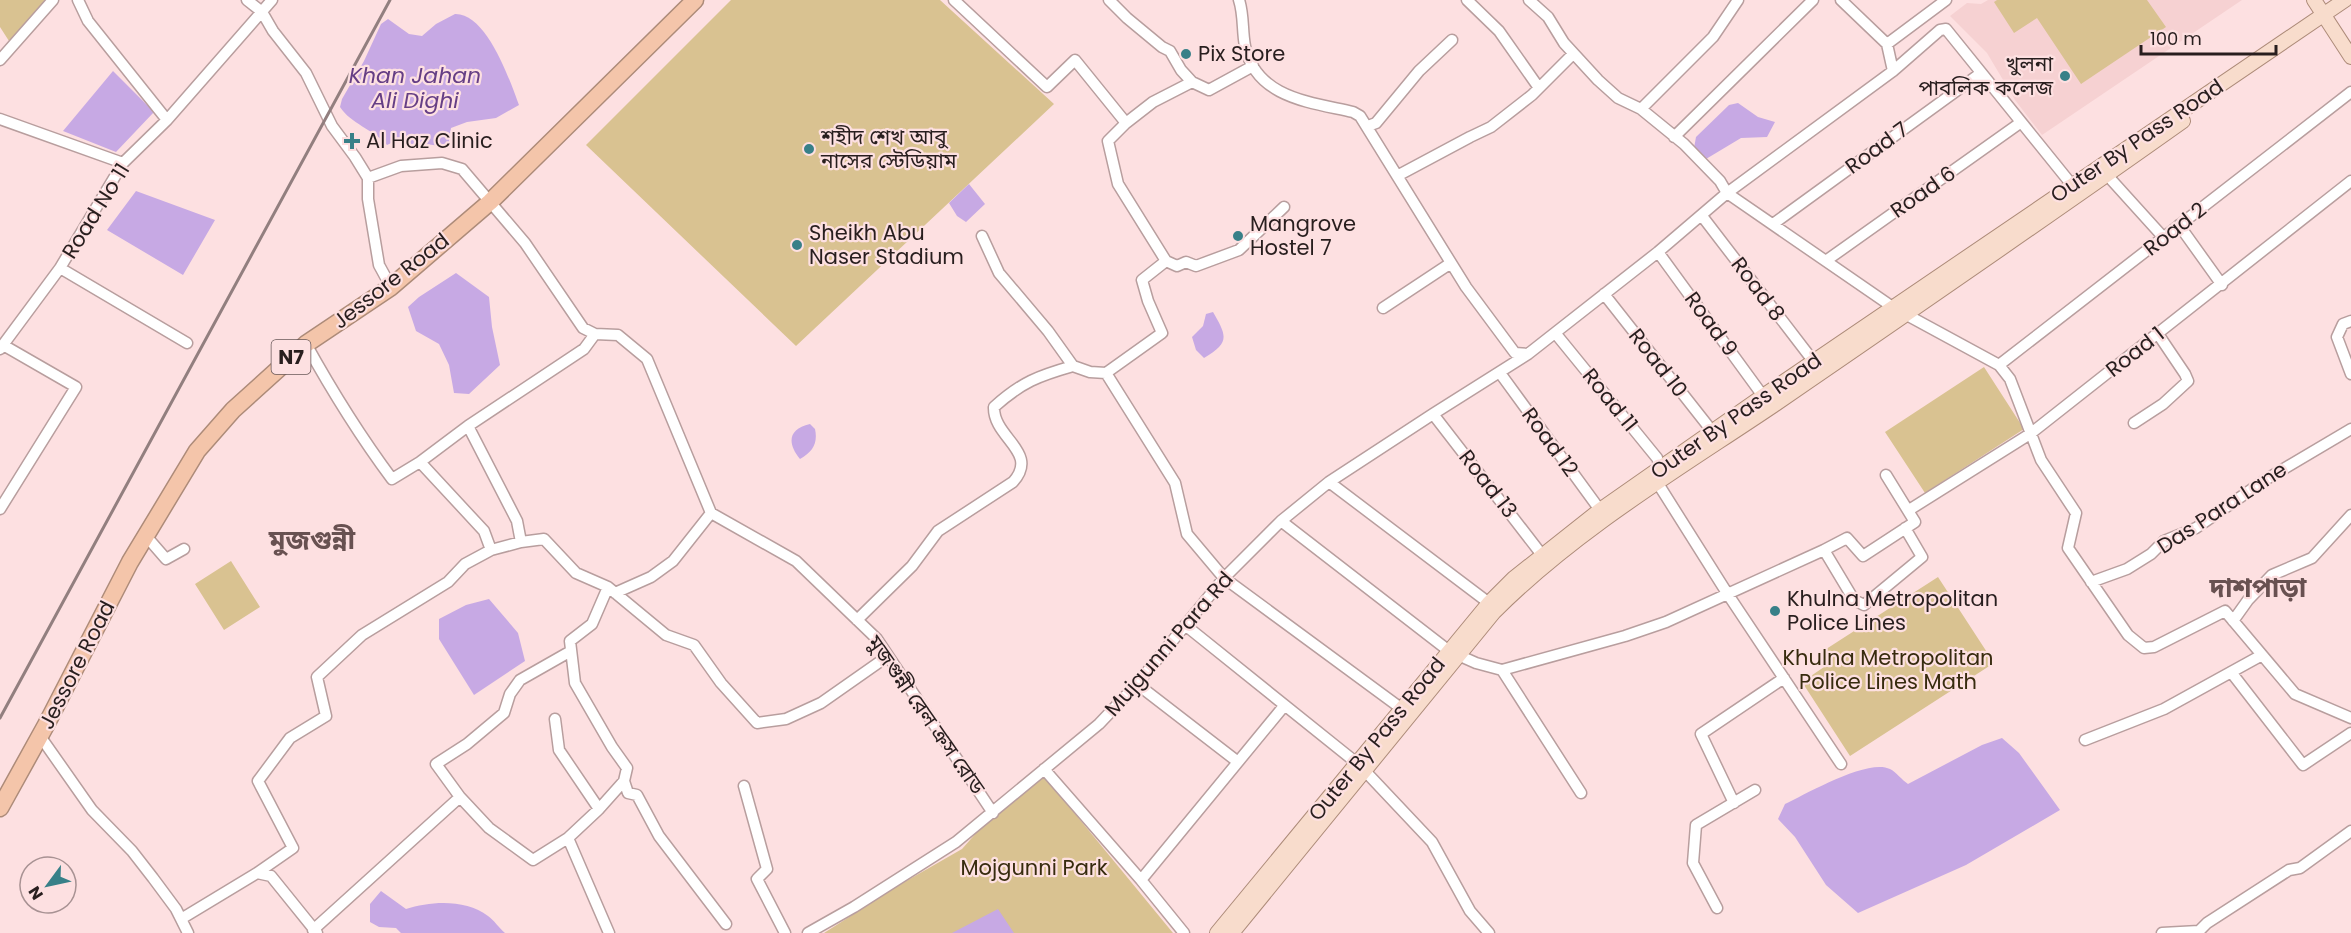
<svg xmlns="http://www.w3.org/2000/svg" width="2351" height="933" viewBox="0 0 2351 933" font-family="Poppins,'Noto Sans Bengali',sans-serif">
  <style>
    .built { fill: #f6d1d2 }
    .green { fill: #d9c291 }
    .water { fill: #c7a9e4 }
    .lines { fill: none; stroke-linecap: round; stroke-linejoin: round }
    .minor-casing { stroke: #b89e9e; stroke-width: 13 }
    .major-casing { stroke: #ad8b79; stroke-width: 16 }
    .highway-casing { stroke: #ad8b79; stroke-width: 19 }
    .minor { stroke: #fff; stroke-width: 10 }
    .major { stroke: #f8dccc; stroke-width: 14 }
    .highway { stroke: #f4c5aa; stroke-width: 16 }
    .rail { stroke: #927f7f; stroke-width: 3 }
    .poi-dot { fill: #388088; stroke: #fde0e1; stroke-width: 2 }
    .labels { text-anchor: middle; stroke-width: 4.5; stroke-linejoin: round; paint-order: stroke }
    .shield { fill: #fde0e1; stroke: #685858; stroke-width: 1.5 }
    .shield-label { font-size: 20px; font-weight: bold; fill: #281e1e }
    .poi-label { font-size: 21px; fill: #281e1e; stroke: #fde0e1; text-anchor: start }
    .street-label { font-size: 21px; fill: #281e1e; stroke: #fde0e1 }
    .park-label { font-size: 21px; fill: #372b0e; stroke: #fde0e1 }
    .water-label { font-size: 22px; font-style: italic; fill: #653e85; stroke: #fde0e1 }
    .district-label { font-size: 27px; font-weight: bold; fill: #685151; stroke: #fde0e1 }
  </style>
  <rect width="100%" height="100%" fill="#fde0e1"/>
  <path class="built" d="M1988,0H2242L2042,135L2015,100L1987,53L1950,16L1967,3L1981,4Z"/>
  <path class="green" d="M0,0H47L9,41L0,27Z
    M731,0H940L1054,104L796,346L586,145Z
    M1997,0H2147L2166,27L2081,84L2037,18L2014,33L1994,2Z
    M1984,367L2024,429L1925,493L1885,432Z
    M231,561L260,607L224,630L195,584Z
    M1938,577L1994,663L1850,756L1802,682L1827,665L1820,653Z
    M1044,776L1173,933H824L901,884L962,849L993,814Z"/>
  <path class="water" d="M455,14C487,13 510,81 519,105L496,118L467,122L451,128L448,147L418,143L406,145L402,138L387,145C373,129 351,124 340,107L342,99L364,61L381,24L388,19L409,34L422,36L436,24Z
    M113,71L154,112L116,152L63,131Z
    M1738,103L1758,117L1775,122L1767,137L1741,138L1706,159L1694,148L1696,137L1729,105Z
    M969,184L985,204L966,222L957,216L949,203Z
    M136,191L215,220L183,275L107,230Z
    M456,273L489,297L492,327L500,365L469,394L454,393L449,365L439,344L416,331L408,307L419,297Z
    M1213,312C1227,336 1230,343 1204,358L1196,350L1192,337L1203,326L1206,314Z
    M810,424L815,429C818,443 813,452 800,459C787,443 788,429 810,424Z
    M489,599L518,633L525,661L474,695L439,639V619L466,605Z
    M2002,738L2019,753L2060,810L1966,865L1858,913L1826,885L1795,837L1778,819L1785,804C1806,794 1868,758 1890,769C1896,772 1902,780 1908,784L1982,745Z
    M381,891L406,909C431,901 466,899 488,916C494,920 499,928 505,933H401L396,928L379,927L370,922V904Z
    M998,909L1014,933H952Z"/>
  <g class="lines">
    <g class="minor-casing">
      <path id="minor" d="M78,0L88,21L167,120
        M247,0L262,12L273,31L306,73L332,126L355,157L368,178V199L379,265L391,287
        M954,0L1047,87L1075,60L1126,123L1108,141L1118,184L1166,261L1142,280L1148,301L1162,333L1106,373L1175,483L1187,534L1224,578L1402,709
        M1109,0L1127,18L1162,47L1170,51L1181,70L1192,82L1153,102L1126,123
        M1239,0C1244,15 1242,31 1245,46C1256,98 1310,102 1353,112L1360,116L1466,287L1515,353L1528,354
        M1467,0L1499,31L1539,88
        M1529,0L1548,17L1564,43L1598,80L1618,98L1641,109L1684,144L1720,181L1727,193L1894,308L1999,365L2010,379L2041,460L2076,513L2068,548L2128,635L2144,648L2154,647L2225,611L2295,694L2351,718
        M1841,0L1887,44
        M0,60L53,0
        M1893,71L1887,44L1946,0
        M1192,82L1209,90L1253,66
        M1641,109L1713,37L1738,0
        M0,119L123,163
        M1368,126L1376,123L1419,71L1452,40
        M1674,137L1813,0
        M2107,175L2164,238
        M1397,176L1470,137L1491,127L1532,95L1573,54
        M368,178L401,166L442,163L462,169L525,243L583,328L595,334L618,335L647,359L711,513L796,561L877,639L993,813
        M1702,216L1814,362
        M1773,224L1981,73
        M2179,225L2222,285
        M982,236L999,273L1048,331L1073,366L1090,372L1106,373
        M1658,252L1763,396
        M1827,260L2020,123
        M1166,261L1177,266L1186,262L1196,266L1239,250L1284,207
        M60,268L187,343
        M1604,294L1712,431
        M1383,308L1451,263
        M2351,321L2343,324L2337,337L2351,374
        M1556,334L1657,458L1661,468
        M306,344C332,391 360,436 392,479L420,462L468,426L517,521L521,542
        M0,349L60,268L123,163L167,120L272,0
        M1999,365L2351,92
        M1500,373L1600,510
        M1433,414L1542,555
        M2134,423L2163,404L2188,381L2185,374L2158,334
        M468,426L584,349L595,334
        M420,462L484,531L491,550
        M1329,482L1489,603
        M1657,482L1727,593L1841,764
        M0,509L76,387L3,345
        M1909,510L2030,434L2351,181
        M1281,521L1449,651L1476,663L1502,670L1581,793
        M146,536L166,559L184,549
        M1824,550L1847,538L1863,556L1915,522L1886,475
        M2091,582L2127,569L2151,554L2164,541L2196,528L2265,480L2351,429
        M608,587L592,624L570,641L575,683L612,747L627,768L624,781L628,793L637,795L659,836L726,924
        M615,593L651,577L673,561L711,513
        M857,620L912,566L938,531L1013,482C1040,452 993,438 994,407C1022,382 1038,376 1073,366
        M2233,621L2248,600L2272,575L2312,558L2351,515
        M1185,625L1358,764
        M1502,670L1625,636L1666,622L1824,550L1854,600L1864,605L1922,557L1905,528
        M2231,672L2303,765L2351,733
        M1137,684L1238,762
        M555,719L559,750L599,809
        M40,736L92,810L132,851L153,878L176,909L188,933
        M2085,740L2164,709L2262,655
        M1044,769L1141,880L1184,933
        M1365,771L1432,842L1470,911L1489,933
        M744,786L767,869L757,879L785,933
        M460,797L489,828L533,860L568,838
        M1734,803L1701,734L1784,678
        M257,873L293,848L258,781L290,738L326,716L317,677L362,635L448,582L465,564L491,550L521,542L544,539L576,573L608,587L666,635L694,645L721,683L757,723L786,719L821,703L888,656
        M1141,880L1284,706
        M1717,908L1693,863L1696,825L1755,790
        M181,919L257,873L271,876L317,933
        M313,930L460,797L436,764L467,744L504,713L510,694L520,680L571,651
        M609,933L568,838L599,809L624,781
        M808,933L854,907L956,842L1099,724L1137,684L1224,578L1281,521L1329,482L1433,414L1528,354L1658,252L1727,193L1893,71L1940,30L1946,29L2072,185
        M2162,933L2199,931L2207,923L2289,870L2300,868L2351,831"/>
    </g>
    <g class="major-casing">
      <path id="major" d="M2314,0L2351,57
        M1217,933L1489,603L1514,578L1600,510L1763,396L2345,0
        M1232,933L1494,612C1576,530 1679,469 1774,405C1911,311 2048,217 2183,121"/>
    </g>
    <g class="highway-casing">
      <path id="highway" d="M0,808L46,725L130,562L197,451L233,410L306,344L391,287L490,202L695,0"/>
    </g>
    <use href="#minor" class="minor"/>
    <use href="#major" class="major"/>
    <use href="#highway" class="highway"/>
    <path class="rail" d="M0,718L390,0"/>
  </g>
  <g class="poi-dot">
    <circle cx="1186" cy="54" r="6"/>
    <circle cx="2065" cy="76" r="6"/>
    <path d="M349 132h6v6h6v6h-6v6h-6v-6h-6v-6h6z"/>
    <circle cx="809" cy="149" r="6"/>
    <circle cx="1238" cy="236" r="6"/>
    <circle cx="797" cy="245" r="6"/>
    <circle cx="1775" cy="611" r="6"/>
  </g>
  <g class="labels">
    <rect class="shield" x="271.5" y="340" width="39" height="34" rx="4.5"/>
    <g class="shield-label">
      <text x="291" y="364">N7</text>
    </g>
    <g class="poi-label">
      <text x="1198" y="61">Pix Store</text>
      <text x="2053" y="71" text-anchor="end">খুলনা<tspan x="2053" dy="24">পাবলিক কলেজ</tspan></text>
      <text x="821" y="144">শহীদ শেখ আবু<tspan x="821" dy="24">নাসের স্টেডিয়াম</tspan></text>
      <text x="366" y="148">Al Haz Clinic</text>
      <text x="1250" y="231">Mangrove<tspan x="1250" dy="24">Hostel 7</tspan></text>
      <text x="809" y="240">Sheikh Abu<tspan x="809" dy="24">Naser Stadium</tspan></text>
      <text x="1787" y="606">Khulna Metropolitan<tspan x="1787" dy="24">Police Lines</tspan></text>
    </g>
    <g class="street-label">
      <text transform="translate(2137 141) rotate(-34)" y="7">Outer By Pass Road</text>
      <text transform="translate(1877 148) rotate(-36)" y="7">Road 7</text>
      <text transform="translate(1923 192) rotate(-35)" y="7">Road 6</text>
      <text transform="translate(96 211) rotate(-58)" y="7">Road No 11</text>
      <text transform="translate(2175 229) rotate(-38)" y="7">Road 2</text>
      <text transform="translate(391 281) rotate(-38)" y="7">Jessore Road</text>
      <text transform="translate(1758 289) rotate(53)" y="7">Road 8</text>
      <text transform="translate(1711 324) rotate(54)" y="7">Road 9</text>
      <text transform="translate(2135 352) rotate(-38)" y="7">Road 1</text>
      <text transform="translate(1658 363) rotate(52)" y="7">Road 10</text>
      <text transform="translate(1610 400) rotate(51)" y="7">Road 11</text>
      <text transform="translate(1736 416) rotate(-35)" y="7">Outer By Pass Road</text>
      <text transform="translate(1550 442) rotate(54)" y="7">Road 12</text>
      <text transform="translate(1488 484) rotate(52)" y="7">Road 13</text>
      <text transform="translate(2222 508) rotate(-33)" y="7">Das Para Lane</text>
      <text transform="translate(1169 644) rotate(-49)" y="7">Mujgunni Para Rd</text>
      <text transform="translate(77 665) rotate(-63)" y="7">Jessore Road</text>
      <text transform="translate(926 715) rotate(55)" y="7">মুজগুন্নী রেল ক্রস রোড</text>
      <text transform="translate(1377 739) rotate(-51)" y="7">Outer By Pass Road</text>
    </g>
    <g class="park-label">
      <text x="1888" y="665">Khulna Metropolitan<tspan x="1888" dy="24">Police Lines Math</tspan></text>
      <text x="1034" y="875">Mojgunni Park</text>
    </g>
    <g class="water-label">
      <text x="415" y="83">Khan Jahan<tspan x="415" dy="25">Ali Dighi</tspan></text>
    </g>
    <g class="district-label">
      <text x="312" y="549">মুজগুন্নী</text>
      <text x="2258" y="597">দাশপাড়া</text>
    </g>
  </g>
  <g transform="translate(48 885) rotate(237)"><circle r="28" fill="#fde0e1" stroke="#a89293" stroke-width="1.5"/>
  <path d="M0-4.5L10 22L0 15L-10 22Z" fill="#388088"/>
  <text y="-9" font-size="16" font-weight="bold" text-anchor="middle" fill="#281e1e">N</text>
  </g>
  <path d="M2141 45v9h135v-9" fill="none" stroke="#281e1e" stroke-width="3"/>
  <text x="2150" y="45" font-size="18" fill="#281e1e" stroke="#fde0e1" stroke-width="4.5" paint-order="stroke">100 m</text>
</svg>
